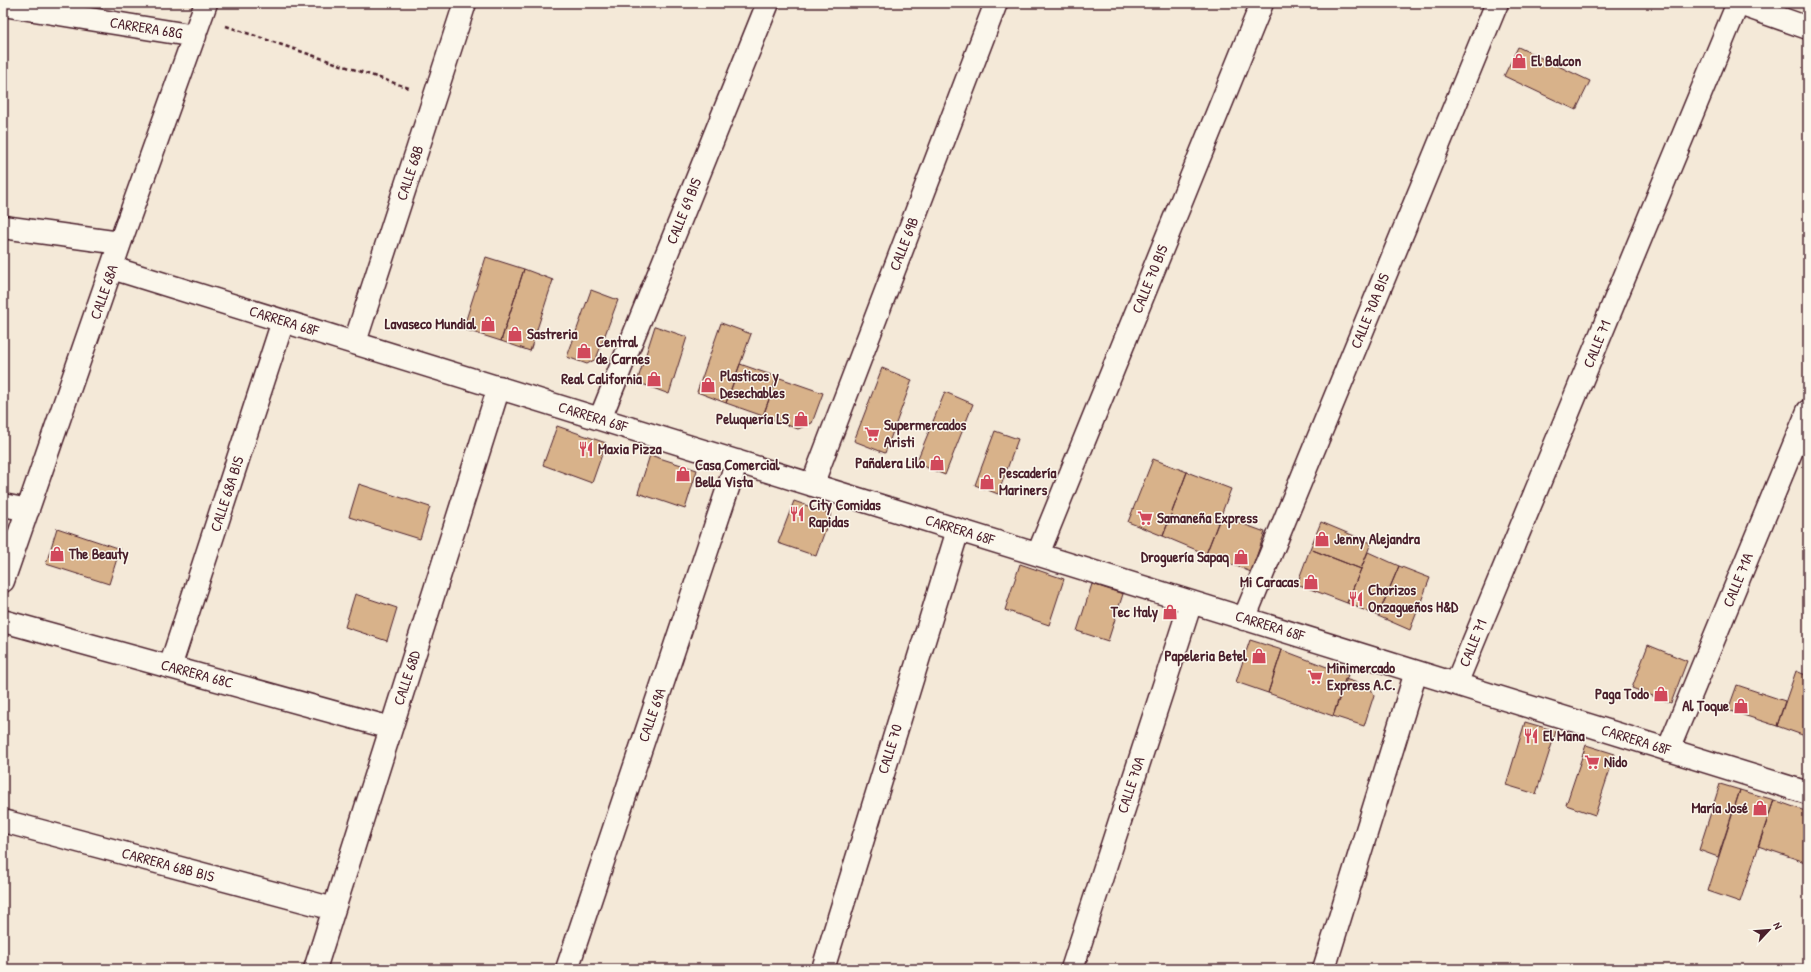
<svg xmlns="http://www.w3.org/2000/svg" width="1811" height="972" viewBox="0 0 1811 972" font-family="'Patrick Hand',sans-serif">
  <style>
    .building { fill: #d8b28a; stroke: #4a1f2b }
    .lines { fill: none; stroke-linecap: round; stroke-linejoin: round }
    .minor-casing { stroke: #4a1f2b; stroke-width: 25 }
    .path { stroke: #4a1f2b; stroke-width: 2.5; stroke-dasharray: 4 3; stroke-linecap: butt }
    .minor { stroke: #fbf7ec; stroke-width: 22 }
    .labels { text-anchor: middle; stroke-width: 3; stroke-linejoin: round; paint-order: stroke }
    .street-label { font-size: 15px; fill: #4a1f2b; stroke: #fbf7ec }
    .poi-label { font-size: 15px; font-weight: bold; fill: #4a1f2b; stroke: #fbf7ec; text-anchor: start }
  </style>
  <rect width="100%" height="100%" fill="#f4e9d8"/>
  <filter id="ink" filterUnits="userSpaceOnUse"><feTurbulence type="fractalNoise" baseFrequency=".025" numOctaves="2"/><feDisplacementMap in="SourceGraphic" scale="8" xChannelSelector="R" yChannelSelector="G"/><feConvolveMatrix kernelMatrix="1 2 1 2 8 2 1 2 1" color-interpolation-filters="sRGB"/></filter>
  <g filter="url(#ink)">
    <path class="building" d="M1518,47L1590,81L1576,110L1504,76Z
      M486,257L524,269L501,341L463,329Z
      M524,269L553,280L530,351L501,341Z
      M591,290L618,300L596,359L587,364L567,357Z
      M721,323L751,334L726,403L697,392Z
      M655,326L687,337L669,394L637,382Z
      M740,364L777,377L763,416L726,403Z
      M882,368L912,380L885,453L854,441Z
      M777,377L823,393L812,423L798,429L763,416Z
      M945,392L973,404L945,475L916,463Z
      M557,426L606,443L592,483L543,465Z
      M995,431L1018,439L998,494L975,485Z
      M650,455L697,470L685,509L638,493Z
      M1153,459L1187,472L1163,536L1128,522Z
      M1187,472L1231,489L1206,554L1163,536Z
      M359,484L430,507L420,539L349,517Z
      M794,501L831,514L816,556L778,543Z
      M1221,516L1265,532L1251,572L1206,554Z
      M1321,522L1371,543L1361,569L1310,549Z
      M57,528L120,549L109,584L46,564Z
      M1310,549L1361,569L1347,603L1297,584Z
      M1368,552L1399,566L1378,616L1347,603Z
      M1020,564L1064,579L1049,625L1005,610Z
      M1399,566L1430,578L1410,630L1378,616Z
      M1092,584L1123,594L1108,641L1077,631Z
      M355,594L397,608L387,641L345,627Z
      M1250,640L1282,650L1268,693L1236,682Z
      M1648,645L1687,661L1671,703L1632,688Z
      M1282,650L1348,675L1333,716L1268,693Z
      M1796,671L1808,676V737L1777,726Z
      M1345,679L1370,687L1374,695L1364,726L1333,716Z
      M1737,685L1785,701L1777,726L1728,710Z
      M1525,722L1556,731L1536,794L1506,785Z
      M1586,745L1615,754L1595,815L1566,805Z
      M1720,784L1740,790L1718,857L1699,850Z
      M1740,790L1774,800L1740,902L1708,891Z
      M1774,800L1808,812V863L1758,846Z"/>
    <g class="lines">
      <g class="minor-casing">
        <path id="minor" d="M1737,3L1808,28
          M3,5L195,36
          M3,227L120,243
          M112,268L1808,793
          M355,342L465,3
          M600,419L768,3
          M812,485L996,3
          M3,505L28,510
          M1038,554L1262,3
          M3,581L120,243L206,3
          M1244,619L1497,3
          M3,621L391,728
          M170,667L283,321
          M1456,684L1738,3
          M1668,750L1808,411
          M3,821L334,909
          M315,969L499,387
          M567,969L737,461
          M823,969L958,530
          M1072,969L1191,602
          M1324,969L1416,672"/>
      </g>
      <path class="path" d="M226,26L409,88"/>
      <use href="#minor" class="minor"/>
    </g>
  </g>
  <defs>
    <g id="shop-bare" transform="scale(1.2)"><path d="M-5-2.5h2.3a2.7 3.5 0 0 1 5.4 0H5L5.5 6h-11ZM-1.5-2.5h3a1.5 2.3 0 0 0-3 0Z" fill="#d1495b" stroke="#fbf7ec" stroke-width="2.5" paint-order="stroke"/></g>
    <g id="supermarket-bare" transform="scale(1.2)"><path d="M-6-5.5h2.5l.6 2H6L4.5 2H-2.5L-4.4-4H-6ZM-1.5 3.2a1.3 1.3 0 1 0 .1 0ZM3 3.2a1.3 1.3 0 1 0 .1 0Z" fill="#d1495b" stroke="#fbf7ec" stroke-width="2.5" paint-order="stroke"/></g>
    <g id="restaurant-bare" transform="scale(1.2)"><path d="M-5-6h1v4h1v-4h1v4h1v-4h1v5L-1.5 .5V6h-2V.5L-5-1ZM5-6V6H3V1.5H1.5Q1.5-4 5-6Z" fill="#d1495b" stroke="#fbf7ec" stroke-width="2.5" paint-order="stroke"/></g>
  </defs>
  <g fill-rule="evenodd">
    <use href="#shop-bare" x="1519" y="61"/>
    <use href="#shop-bare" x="488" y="324"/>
    <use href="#shop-bare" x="515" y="334"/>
    <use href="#shop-bare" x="584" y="351"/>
    <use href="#shop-bare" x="654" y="379"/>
    <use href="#shop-bare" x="708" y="385"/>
    <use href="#shop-bare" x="801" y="419"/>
    <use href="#supermarket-bare" x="872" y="434"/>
    <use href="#restaurant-bare" x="586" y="449"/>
    <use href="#shop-bare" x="937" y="463"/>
    <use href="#shop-bare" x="683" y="474"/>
    <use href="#shop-bare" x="987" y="482"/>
    <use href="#restaurant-bare" x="797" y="514"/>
    <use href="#supermarket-bare" x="1145" y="518"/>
    <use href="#shop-bare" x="1322" y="539"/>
    <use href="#shop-bare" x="57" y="554"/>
    <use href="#shop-bare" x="1241" y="557"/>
    <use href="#shop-bare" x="1311" y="582"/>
    <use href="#restaurant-bare" x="1356" y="599"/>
    <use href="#shop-bare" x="1170" y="612"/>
    <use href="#shop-bare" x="1259" y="656"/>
    <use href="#supermarket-bare" x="1315" y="677"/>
    <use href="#shop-bare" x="1661" y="694"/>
    <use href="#shop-bare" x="1741" y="706"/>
    <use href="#restaurant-bare" x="1531" y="736"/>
    <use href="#supermarket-bare" x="1592" y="762"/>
    <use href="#shop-bare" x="1760" y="808"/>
  </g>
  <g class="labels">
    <g class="street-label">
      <text transform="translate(146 28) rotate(9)" y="5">CARRERA 68G</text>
      <text transform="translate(410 173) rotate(-72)" y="5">CALLE 68B</text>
      <text transform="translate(684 211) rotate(-68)" y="5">CALLE 69 BIS</text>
      <text transform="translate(904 244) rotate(-69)" y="5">CALLE 69B</text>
      <text transform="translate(1150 279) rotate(-68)" y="5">CALLE 70 BIS</text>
      <text transform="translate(104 292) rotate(-71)" y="5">CALLE 68A</text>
      <text transform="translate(1370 311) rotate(-68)" y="5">CALLE 70A BIS</text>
      <text transform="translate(284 321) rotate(17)" y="5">CARRERA 68F</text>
      <text transform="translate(1597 344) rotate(-68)" y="5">CALLE 71</text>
      <text transform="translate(593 417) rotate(17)" y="5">CARRERA 68F</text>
      <text transform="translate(227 494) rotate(-72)" y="5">CALLE 68A BIS</text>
      <text transform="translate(960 530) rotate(17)" y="5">CARRERA 68F</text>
      <text transform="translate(1738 580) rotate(-68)" y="5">CALLE 71A</text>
      <text transform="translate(1270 626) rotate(17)" y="5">CARRERA 68F</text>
      <text transform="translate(1473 643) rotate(-68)" y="5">CALLE 71</text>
      <text transform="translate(197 674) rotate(15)" y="5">CARRERA 68C</text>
      <text transform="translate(407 678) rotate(-72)" y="5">CALLE 68D</text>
      <text transform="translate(652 715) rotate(-71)" y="5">CALLE 69A</text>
      <text transform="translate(1636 740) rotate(17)" y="5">CARRERA 68F</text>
      <text transform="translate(890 749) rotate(-73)" y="5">CALLE 70</text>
      <text transform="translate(1131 785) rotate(-72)" y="5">CALLE 70A</text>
      <text transform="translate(168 865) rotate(15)" y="5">CARRERA 68B BIS</text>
    </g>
    <g class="poi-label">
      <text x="1531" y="66">El Balcon</text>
      <text x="476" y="329" text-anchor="end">Lavaseco Mundial</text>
      <text x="527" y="339">Sastreria</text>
      <text x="596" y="347">Central<tspan x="596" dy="17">de Carnes</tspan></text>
      <text x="720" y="381">Plasticos y<tspan x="720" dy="17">Desechables</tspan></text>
      <text x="642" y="384" text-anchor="end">Real California</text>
      <text x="789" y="424" text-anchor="end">Peluquería LS</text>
      <text x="884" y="430">Supermercados<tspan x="884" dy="17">Aristi</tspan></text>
      <text x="598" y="454">Maxia Pizza</text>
      <text x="925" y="468" text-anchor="end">Pañalera Lilo</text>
      <text x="695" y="470">Casa Comercial<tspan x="695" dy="17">Bella Vista</tspan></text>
      <text x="999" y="478">Pescadería<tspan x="999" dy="17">Mariners</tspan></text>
      <text x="809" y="510">City Comidas<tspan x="809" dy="17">Rapidas</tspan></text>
      <text x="1157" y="523">Samaneña Express</text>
      <text x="1334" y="544">Jenny Alejandra</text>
      <text x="69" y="559">The Beauty</text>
      <text x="1229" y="562" text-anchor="end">Droguería Sapaq</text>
      <text x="1299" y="587" text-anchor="end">Mi Caracas</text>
      <text x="1368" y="595">Chorizos<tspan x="1368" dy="17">Onzagueños H&amp;D</tspan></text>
      <text x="1158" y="617" text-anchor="end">Tec Italy</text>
      <text x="1247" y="661" text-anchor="end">Papeleria Betel</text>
      <text x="1327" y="673">Minimercado<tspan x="1327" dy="17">Express A.C.</tspan></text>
      <text x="1649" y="699" text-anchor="end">Paga Todo</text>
      <text x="1729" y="711" text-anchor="end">Al Toque</text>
      <text x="1543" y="741">El Mana</text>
      <text x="1604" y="767">Nido</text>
      <text x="1748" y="813" text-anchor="end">María José</text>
    </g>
  </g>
  <rect width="1811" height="972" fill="none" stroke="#fbf7ec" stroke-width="16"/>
  <rect x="8" y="8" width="1795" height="956" fill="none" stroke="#4a1f2b" stroke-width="1.5" filter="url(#ink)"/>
  <g transform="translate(1769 930) rotate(64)" stroke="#fbf7ec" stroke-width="3" paint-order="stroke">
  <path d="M0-3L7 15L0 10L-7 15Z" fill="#4a1f2b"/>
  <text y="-6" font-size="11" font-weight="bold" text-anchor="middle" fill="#4a1f2b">N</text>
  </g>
</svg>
